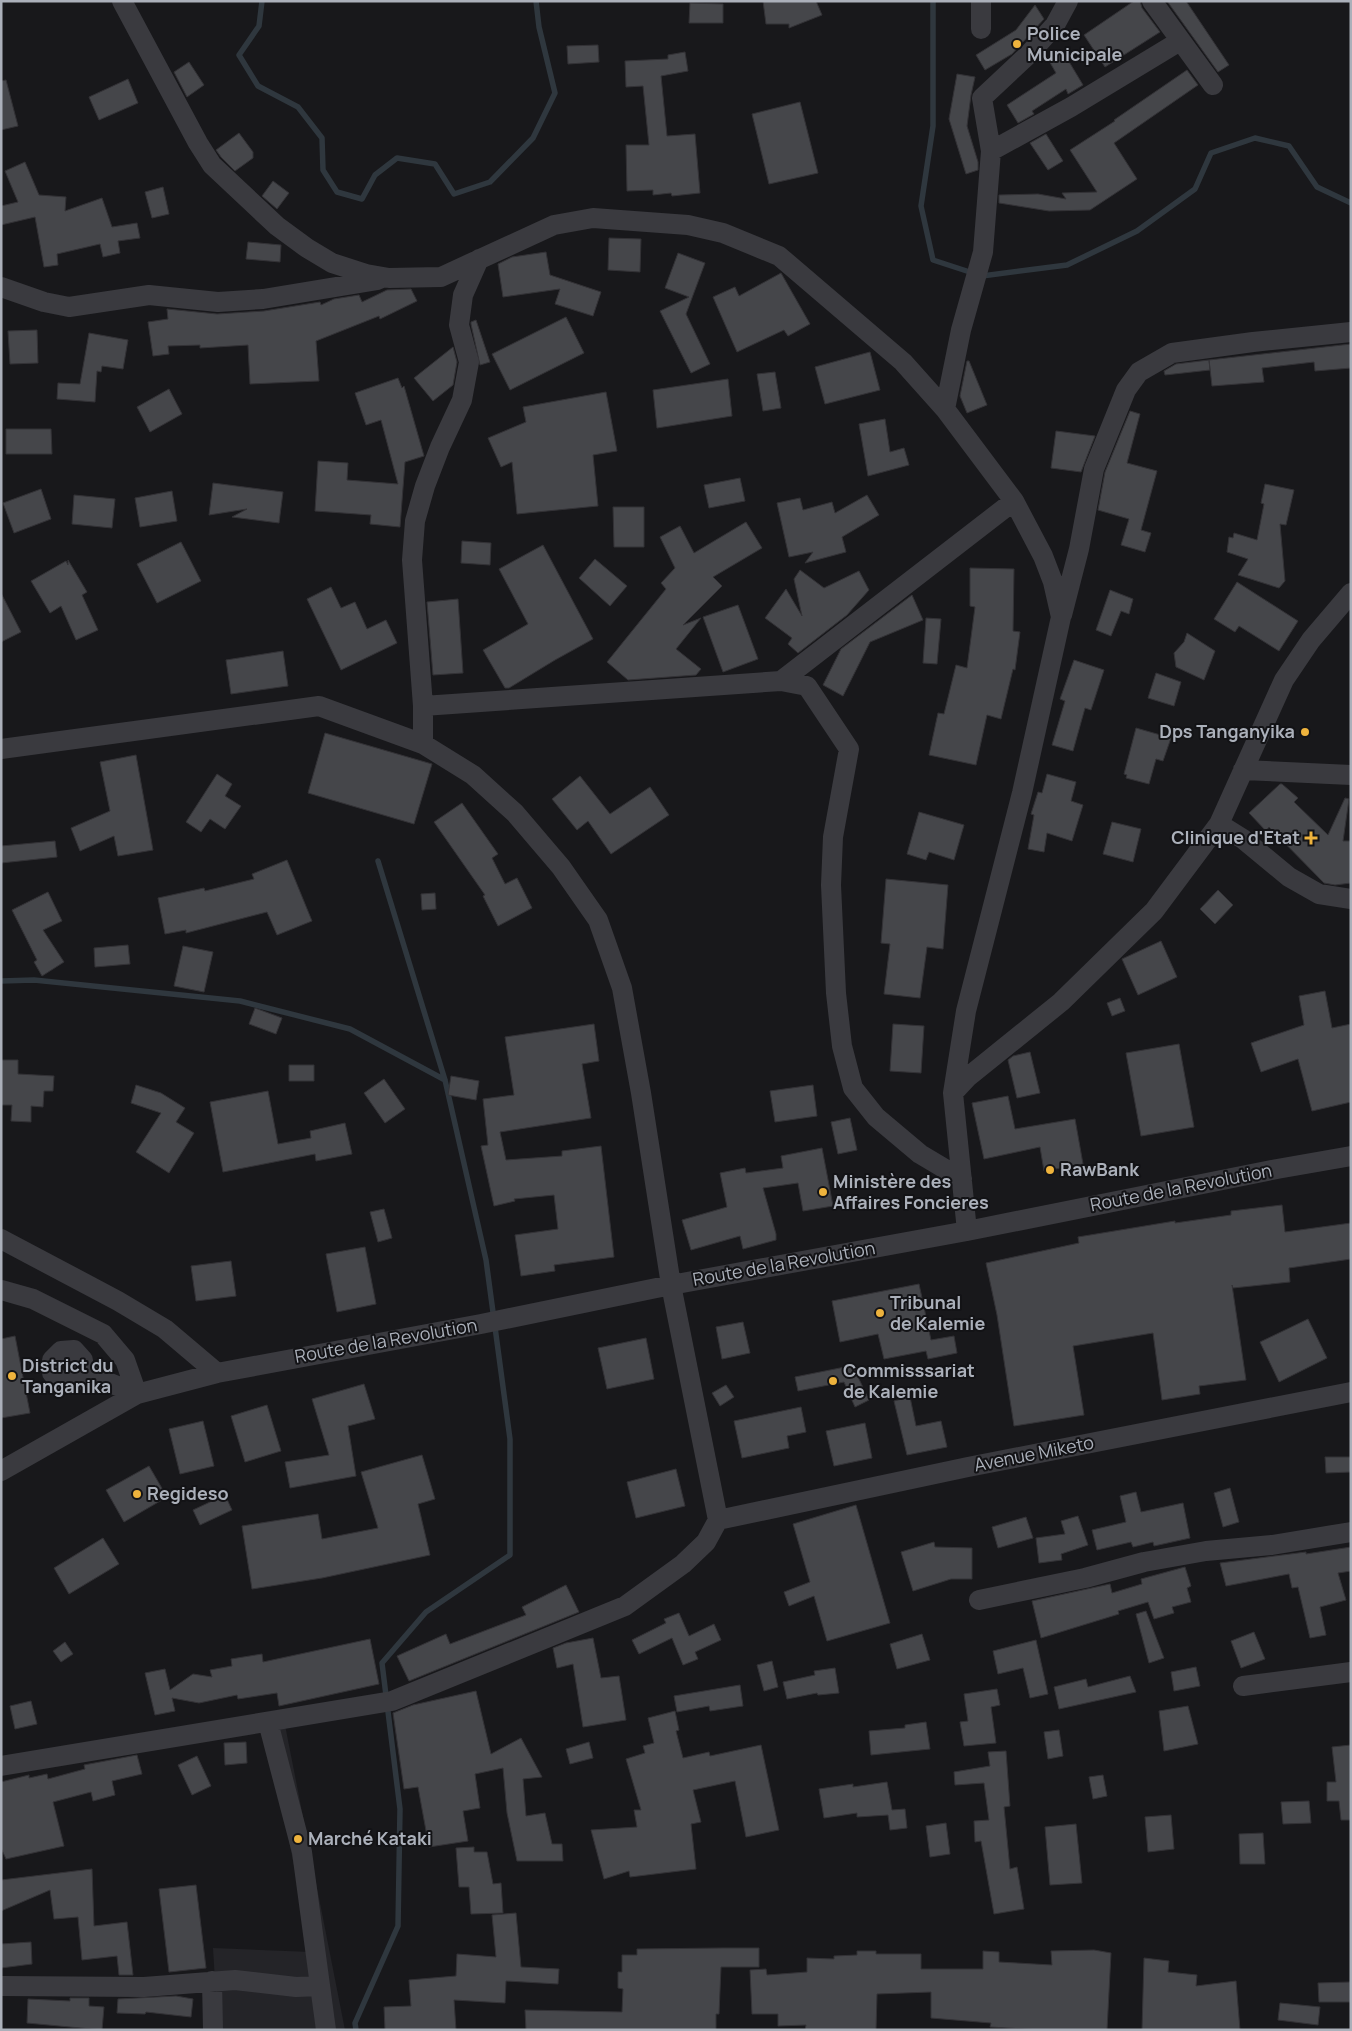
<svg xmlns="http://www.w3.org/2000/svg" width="1352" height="2031" viewBox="0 0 1352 2031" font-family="Manrope,sans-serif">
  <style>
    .built { fill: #242428 }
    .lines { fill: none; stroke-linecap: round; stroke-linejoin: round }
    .stream { stroke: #2f373e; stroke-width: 5.5 }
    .building { fill: #45464a; stroke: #333236 }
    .street { stroke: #3a3a3f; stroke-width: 20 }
    .poi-dot { fill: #eeb33d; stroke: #131316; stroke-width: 2 }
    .labels { text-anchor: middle; stroke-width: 4; stroke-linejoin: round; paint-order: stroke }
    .poi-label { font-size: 18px; font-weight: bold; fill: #abb0ba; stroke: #131316; text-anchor: start }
    .street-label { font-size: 18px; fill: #abb0ba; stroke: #131316 }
  </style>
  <rect width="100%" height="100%" fill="#18181b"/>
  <path class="built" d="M285,1725L345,2030H218L213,1948L311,1952L267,1729Z"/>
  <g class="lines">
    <path class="stream" d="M262,1L259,26L239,55L258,86L298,107L322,138L323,170L337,192L362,199L375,175L397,158L435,164L454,194L490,182L533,138L555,93L539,27L536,1
      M933,1V126L921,206L933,260L982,276L1067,265L1137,231L1195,189L1211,153L1255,138L1289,146L1317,187L1351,203
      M1,981L34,980L240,1001L350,1029L445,1080
      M356,2030L355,2023L398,1926L400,1809L382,1663L426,1612L510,1555V1439L486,1260L445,1080L378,861"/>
  </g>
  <path class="building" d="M763,1H816L822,15L789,28V24H766Z
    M1134,1H1140L1142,8L1160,32L1105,67L1084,35Z
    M1167,1H1186L1229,65L1218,72Z
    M690,3L723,4V23H689Z
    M1035,5L1044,19L1012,54L985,70L976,55L1016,30Z
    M598,45L599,62L568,64L567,46Z
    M1062,50L1083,85L1068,94L1066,89L1032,111L1034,114L1018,123L1007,105L1056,73L1048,59Z
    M685,52L688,71L661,76L667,136L695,134L700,193L672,196L671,193L653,195V190L627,191L626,145H649L643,86L626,87L625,61L668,59V55Z
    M189,62L204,85L187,97L174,72Z
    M1187,70L1198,85L1114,143L1137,179L1090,210L1049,211L999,203V195L1038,194L1066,199L1062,193L1097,192L1070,150L1115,121L1114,120Z
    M957,74L975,77L971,95L967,126L978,162V170L966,174L949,119Z
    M128,79L138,103L99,120L89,97Z
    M6,80L18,126L1,130V81Z
    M800,102L818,173L769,184L752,114Z
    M239,133L253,152V158L235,171L221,157L216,150Z
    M1046,134L1063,161L1048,170L1030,143Z
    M25,162L39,195L66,197L65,211L102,198L112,227L137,223L140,238L118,241L120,253L103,257L100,244L57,254L58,265L44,267L35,217L1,225V206L18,202L5,171Z
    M273,181L289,193L277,209L262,196Z
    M163,187L169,214L152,218L145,192Z
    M609,238L641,239L640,272L608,270Z
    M248,242L281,245L280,262L246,259Z
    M546,252L550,275L601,292L593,316L555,304L560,289L503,297L498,264L512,257Z
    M678,253L705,263L686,314L710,364L691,373L660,311L689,297L665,288Z
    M781,273L810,324L788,336L784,330L737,352L713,297L735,287L739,296Z
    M411,289L417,301L380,319L379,316L316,341L319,381L250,384L248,345L200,348V345L168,346L169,354L153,356L148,322L168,319L167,309L217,314L264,311L320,302L321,305L334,299L359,295L362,302L387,290Z
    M566,317L584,353L510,390L492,354Z
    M476,320L490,362L480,365L471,324V322Z
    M37,330L38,363L10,364L8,331Z
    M89,333L128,340L123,369L102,366L101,372L97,371L95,402L57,399L58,383L80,384Z
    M1351,344V368L1315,371L1314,362L1262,368L1264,382L1212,386L1209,360Z
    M453,347L457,362L453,385L433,401L414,378Z
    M870,352L880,390L825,404L815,367Z
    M1209,360L1210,370L1165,375L1164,371L1176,364Z
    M967,361H969L987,405L967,413L960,396Z
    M775,372L781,408L763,411L757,374Z
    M398,378L402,388L404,386L424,456L405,462L400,527L370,524L371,515L315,511L318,461L348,463L347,480L398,484L381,420L366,425L355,393Z
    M728,379L732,416L657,428L653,390Z
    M169,389L182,414L150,432L137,407Z
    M606,392L617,451L593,455L598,506L517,514L512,462L501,467L488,438L526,422L523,407Z
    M1130,411L1140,414L1127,463L1157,471L1141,530L1151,533L1145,552L1121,545L1129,519L1098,510L1105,472Z
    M885,419L890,452L904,448L909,465L868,476L859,424Z
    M6,429H51L52,454H6Z
    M1056,431L1095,436L1081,472L1051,468Z
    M740,478L745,501L709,508L704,485Z
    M213,483L283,492L279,523L232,517L247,509L209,515Z
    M1265,484L1294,490L1286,525L1280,524L1285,581L1279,588L1238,575L1248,559L1227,552L1229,537L1233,538L1234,533L1257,540L1264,504L1261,503Z
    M41,489L51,519L14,533L3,503Z
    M172,491L177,521L140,527L135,498Z
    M74,495L115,499L112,528L72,524Z
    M867,495L879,515L842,537L846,552L805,563L813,552L789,557L777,503L800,498L803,510L832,502L835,513Z
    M613,507H644V547H614Z
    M746,522L762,548L713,577L722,586L683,625L701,618L676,649L701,669L696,675L628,680L607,662L666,589L661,583L675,568L660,537L680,526L694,553Z
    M462,541L491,543L490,565L461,563Z
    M181,542L201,581L157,603L137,564Z
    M543,545L593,639L555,660L509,688H505L483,650L528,624L499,569Z
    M595,559L627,586L610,606L579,578Z
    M68,560L87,592L82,595L98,630L76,640L61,606L50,613L31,581L66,561L68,565Z
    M970,568L1014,569L1013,631L1020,632L1015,670L1013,669L1001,719L987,715L976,765L929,755L938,713L944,714L956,665L967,668L975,607L970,606Z
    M800,570L824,588L859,571L869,590L847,615L798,653L788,644L792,638L765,618L786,589L802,616L794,579Z
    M1237,582L1298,621L1279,651L1239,626L1235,632L1214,619Z
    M331,587L341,608L355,602L367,629L386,620L397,643L341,670L307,599Z
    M1110,590L1133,599L1129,614L1121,611L1111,636L1096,630Z
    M1,593L21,632L1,642Z
    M912,595L923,620L870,642L843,696L823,685L841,649Z
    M458,599L463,673L433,675L427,602Z
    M738,605L758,659L723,672L703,617Z
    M926,618L941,619L937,664L923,663Z
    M1187,633L1215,651L1204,680L1176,667L1174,653L1184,642Z
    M283,651L288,686L231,694L226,660Z
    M1074,660L1104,670L1091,710L1085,708L1073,751L1052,745L1065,701L1060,699Z
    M1156,673L1181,682L1174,706L1148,698Z
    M1136,728L1171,738L1163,761L1156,759L1149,784L1126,778L1127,775L1124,774Z
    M325,733L432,764L414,824L308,793Z
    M136,755L153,850L118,856L114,836L80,851L71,828L110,811L100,762Z
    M217,774L232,784L225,796L241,806L225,829L210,819L201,832L186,822Z
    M1047,774L1076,782L1071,801L1083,805L1072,841L1047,833L1044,852L1028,849L1034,815L1031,814L1038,792L1042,793Z
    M580,776L610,814L650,787L669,815L611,854L588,821L577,830L552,799Z
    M1280,784H1282L1298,798L1294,802L1328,835L1345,798L1349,799L1343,841H1351V883L1335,885L1324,883L1269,827L1266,831L1249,813Z
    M462,803L498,854L492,858L505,884L517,878L532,908L498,926L483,896L485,895L434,822Z
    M919,812L964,825L954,860L929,852L926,860L907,854Z
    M1112,822L1141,829L1133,862L1103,854Z
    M55,841L57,857L1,863V846Z
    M287,860L312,921L277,935L267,912L186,933V930L165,934L158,898L204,888L205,891L254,879L252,874Z
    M886,879L948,885L943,949L927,947L920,998L884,994L890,944L881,943Z
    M1218,890L1233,905L1215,924L1200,909Z
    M48,892L62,921L43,930L64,962L42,976L34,962L37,960L12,910Z
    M435,893L436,909L422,910L421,894Z
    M1161,941L1177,977L1138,995L1122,959Z
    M128,945L130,964L95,967L94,948Z
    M183,946L213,952L204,992L174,986Z
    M1325,991L1332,1028L1351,1024V1102L1312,1111L1298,1059L1261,1072L1251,1043L1304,1025L1299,996Z
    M1120,998L1125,1011L1112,1016L1107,1003Z
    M255,1008L282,1018L276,1034L249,1024Z
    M594,1024L599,1061L582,1064L591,1118L500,1132L506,1160L562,1156V1151L601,1146L614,1257L554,1265L555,1271L521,1276L515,1235L558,1229L554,1195L514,1199L515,1201L494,1206L481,1146L488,1145L483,1099L514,1095L505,1037Z
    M893,1024L924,1026L921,1073L890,1071Z
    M1179,1044L1194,1127L1141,1136L1126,1053Z
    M1030,1052L1040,1093L1017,1098L1008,1060L1013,1056Z
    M1,1060H18V1074L54,1076L53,1091H44L43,1107L31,1106V1122L11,1121L12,1105H1Z
    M289,1065H314V1081H289Z
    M451,1076L479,1081L476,1100L448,1095Z
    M384,1079L405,1109L385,1123L364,1093Z
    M136,1085L161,1093L185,1108L176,1122L194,1133L169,1173L136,1152L161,1113L131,1103Z
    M813,1085L817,1116L775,1122L770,1091Z
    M268,1091L278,1144L311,1138L310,1131L345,1123L352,1154L316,1161L315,1154L223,1172L210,1102Z
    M1008,1096L1015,1129L1075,1119L1083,1164L1044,1171L1040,1147L984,1159L972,1103Z
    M850,1118L857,1150L838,1154L831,1122Z
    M822,1148L833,1206L803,1211L798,1183L763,1188L776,1234V1240L743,1249L740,1236L691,1250L682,1220L727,1207L720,1173L745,1168L746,1173L783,1168L781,1156Z
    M1282,1205L1285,1232L1351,1223V1259L1289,1268L1290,1282L1233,1288L1232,1285L1246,1380L1199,1386L1200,1394L1162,1400L1153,1333L1073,1346L1084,1415L1014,1426L997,1315L986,1263L1079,1243L1078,1237L1175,1221V1223L1231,1215V1211Z
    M384,1209L392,1238L378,1242L370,1212Z
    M365,1247L376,1304L337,1312L326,1254Z
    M231,1261L236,1296L196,1301L191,1266Z
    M919,1284L931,1340L954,1336L957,1353L928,1359L926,1351L884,1359L878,1334L840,1342L832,1301Z
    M1308,1319L1327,1358L1279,1382L1260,1342Z
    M743,1322L750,1353L722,1359L716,1327Z
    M15,1336L30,1413L1,1418V1339Z
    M646,1338L654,1379L607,1389L598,1348Z
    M855,1365L860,1376L858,1377L869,1400L855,1407L844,1382L798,1391L795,1377Z
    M364,1384L375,1419L348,1426L356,1476L290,1488L285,1462L329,1455L312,1399Z
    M726,1385L734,1397L720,1406L712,1393Z
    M910,1397L916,1426L941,1421L947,1447L907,1455L894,1401Z
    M267,1405L281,1451L245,1462L231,1416Z
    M801,1407L806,1432L787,1436L789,1448L742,1458L734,1421Z
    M203,1421L214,1466L180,1474L169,1429Z
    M865,1423L872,1458L834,1466L826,1431Z
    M422,1455L435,1499L418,1504L430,1555L322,1578L252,1589L242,1526L318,1514L322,1539L378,1528L361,1472Z
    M1325,1457H1351V1472L1326,1473Z
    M149,1466L167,1497L124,1522L106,1490Z
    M676,1469L685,1506L636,1518L627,1482Z
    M1230,1488L1239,1522L1223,1527L1214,1493Z
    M1136,1492L1141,1512L1183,1503L1190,1538L1154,1546L1153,1542L1133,1547L1131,1542L1097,1550L1092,1530L1126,1522L1120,1496Z
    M225,1495L232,1510L200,1525L193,1510Z
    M856,1505L890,1623L827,1641L814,1596L789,1606L784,1592L810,1582L793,1524Z
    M1078,1516L1088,1545L1061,1554L1062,1560L1039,1563L1036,1538L1065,1534L1061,1521Z
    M1026,1517L1033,1538L998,1548L992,1527Z
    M103,1538L119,1564L69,1594L54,1568Z
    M934,1542L935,1547L972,1548V1579H951L913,1591L901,1552Z
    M1351,1547V1571L1338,1573L1346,1600L1320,1607L1326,1635L1310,1638L1298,1587L1292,1588L1289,1574L1226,1586L1220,1563L1306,1552V1554Z
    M1185,1567L1191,1586L1187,1588L1191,1602L1172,1607L1174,1613L1154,1619L1148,1602L1118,1611L1119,1614L1041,1638L1032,1601L1110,1584L1112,1593L1142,1584L1141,1579Z
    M566,1585L579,1612L409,1681L397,1656L446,1634L450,1644L526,1615L522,1607Z
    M1146,1611L1164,1658L1149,1663L1136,1614Z
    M679,1613L689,1636L714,1624L721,1640L695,1652L698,1659L683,1665L672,1638L639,1654L632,1640L666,1623L664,1619Z
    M1254,1632L1265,1659L1241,1668L1231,1641Z
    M922,1634L930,1660L897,1669L890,1644Z
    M593,1638L601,1678L619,1676L626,1720L583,1727L573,1664L557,1668L553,1648L566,1643Z
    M370,1639L379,1684L279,1706L277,1693L238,1699L237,1695L199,1703L172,1698L175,1711L155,1715L145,1673L165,1669L170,1690L193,1674L212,1677L210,1670L232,1666L231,1659L262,1654L263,1662Z
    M1036,1640L1048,1694L1030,1698L1023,1668L998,1674L993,1651Z
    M65,1642L73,1654L61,1662L53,1651Z
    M772,1661L778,1687L764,1691L757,1665Z
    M1196,1667L1200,1686L1174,1691L1171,1672Z
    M835,1668L839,1693L818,1695L817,1693L787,1699L783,1682L815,1675L814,1671Z
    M1130,1676L1136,1692L1059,1709L1054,1687L1086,1679L1088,1687Z
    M740,1685L743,1706L710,1711L709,1706L677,1712L674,1696Z
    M997,1689L1000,1705L991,1707L996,1743L964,1746L960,1722L968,1721L964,1694Z
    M476,1691L491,1754L521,1738L542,1777L523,1779L526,1816L545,1813L552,1844H562L563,1861H517L507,1813L503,1768L475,1774L480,1808L463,1811L468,1841L429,1847L418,1787L404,1789L393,1713L413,1705Z
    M31,1701L37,1724L15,1729L10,1706Z
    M1188,1706L1198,1744L1164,1751L1159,1711Z
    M675,1711L679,1730L676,1731L683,1758L709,1752L710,1756L761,1745L779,1830L746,1837L735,1781L693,1790L701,1822L691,1824L696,1869L630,1877L629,1871L604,1879L591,1830L637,1827L634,1810H641L626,1759L645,1753L643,1746L654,1743L648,1718Z
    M926,1722L930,1749L871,1755L869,1731L905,1728V1725Z
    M1059,1730L1063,1756L1048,1759L1044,1732Z
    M246,1742L247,1763L225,1765L224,1743Z
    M589,1742L593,1758L570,1764L566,1749Z
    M1351,1745V1820H1341L1339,1801H1327V1782H1336L1332,1747Z
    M1006,1751L1010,1806L1004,1807L1010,1869L1017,1867L1024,1909L994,1914L981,1841L975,1842L974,1821L989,1820L984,1783L955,1785L954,1772L990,1766L988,1752Z
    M137,1755L142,1774L112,1781L115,1795L93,1801L91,1792L53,1802L64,1846L6,1859L1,1848V1782L29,1775V1778L47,1774L48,1779L85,1769L84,1765Z
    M197,1756L211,1786L192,1795L178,1765Z
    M1103,1775L1107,1796L1093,1799L1089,1777Z
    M887,1782L892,1810L905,1809L907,1828L890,1830L888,1815L857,1817V1813L824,1818L819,1789L853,1784V1787Z
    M1309,1801L1311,1823L1283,1824L1281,1802Z
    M1171,1815L1174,1849L1148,1852L1145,1817Z
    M946,1823L950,1854L930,1857L926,1826Z
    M1076,1824L1082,1883L1050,1885L1045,1827Z
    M1263,1833L1265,1864H1240L1239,1834Z
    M474,1847V1852H487L493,1884L501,1883L503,1913L471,1914L469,1887H459L456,1848Z
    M92,1869L94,1926L127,1922L133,1975H119L117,1956L82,1960L78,1917L54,1919L50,1890L1,1911V1880Z
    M196,1885L206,1968L169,1972L159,1889Z
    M516,1913L521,1967L559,1969L558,1984L506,1981L505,2003L454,2000L456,2030H385L384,2007L411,2006L409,1980L456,1976L457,1954L496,1957L492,1915Z
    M31,1942L32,1964L1,1968V1944Z
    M722,1948H759V1967H721L719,2014H716V2030H526L525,2010L622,2012L623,1989L618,1988V1972H622V1955H637V1949Z
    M1094,1950L1111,1953L1107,2030H1041L990,2027L991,2023L931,2018V1992L877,1994L876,2030H805L806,2025L778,2026V2014H752L750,1970L766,1969L767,1975L807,1972V1958L834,1959V1956L857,1955V1951H876V1954H921V1969H983V1951L999,1952V1962L1052,1965L1051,1951Z
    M1144,1958L1169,1961L1168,1972L1197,1975L1196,1986L1236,1981L1240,2030H1142Z
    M1350,1982V2002H1319L1318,1983Z
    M176,1996L193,1999L191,2017L146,2012L145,2014L117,2013L118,1999Z
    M70,1998H89V2006L104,2007L102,2030L27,2023L28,1999L70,2001Z
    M1280,2003L1320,2007L1318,2025L1278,2020Z"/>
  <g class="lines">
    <path class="street" d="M122,1L198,143L212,165L277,226L307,248L332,263L366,274L389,278L441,277L554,225L593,218L688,225L723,233L779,256L903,362L945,409L1014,501L1043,556L1053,582L1061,617L1022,793L966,1011L953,1093L967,1231
      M1152,1L1213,85
      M981,29V1
      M991,151L1071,107L1180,41
      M1,287L44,302L69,307L149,295L218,302L263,299L378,280
      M945,409L961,330L983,252L991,151L982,98L1029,54L1055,25L1068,1
      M1062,615L1079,549L1094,469L1126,390L1139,372L1172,353L1253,342L1351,332
      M781,681L1014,501
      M423,706L781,681L807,686L849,749L833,837L831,885L836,993L842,1046L853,1088L876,1117L920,1154L962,1179
      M423,744V706L412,560L415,521L425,486L440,447L462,400L469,362L459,325L463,295L479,259
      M1,749L319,706L423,744L473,775L515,813L561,867L598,920L622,988L641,1093L671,1285L718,1520L706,1542L683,1564L625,1606L392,1701L1,1766
      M1243,770L1351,775
      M1219,824L1243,839L1289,877L1319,894L1351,899
      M953,1093L968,1077L1061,1002L1154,911L1219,824L1284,680L1311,640L1351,593
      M1,1239L118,1301L165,1329L217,1373
      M1,1290L33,1299L103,1334L125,1360L137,1394
      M83,1372L74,1382H61L52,1373V1360L61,1351L74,1350L83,1360V1372L137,1394
      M1,1471L137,1394L217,1373L481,1324L671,1285L967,1231L1277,1169L1351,1156
      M718,1520L968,1467L1351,1392
      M979,1600L1085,1578L1144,1562L1206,1551L1272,1545L1351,1532
      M1243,1686L1351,1672
      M268,1722L302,1852L326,2030
      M212,1981L213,2030
      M1,1986L144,1987L235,1980L296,1987L320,1986"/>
  </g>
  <g class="poi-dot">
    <circle cx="1017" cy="44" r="5"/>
    <circle cx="1305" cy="732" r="5"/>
    <path d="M1308.5 830.5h5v5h5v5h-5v5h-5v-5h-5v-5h5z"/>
    <circle cx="1050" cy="1170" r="5"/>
    <circle cx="823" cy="1192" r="5"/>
    <circle cx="880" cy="1313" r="5"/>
    <circle cx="12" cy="1376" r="5"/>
    <circle cx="833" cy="1381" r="5"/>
    <circle cx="137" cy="1494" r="5"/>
    <circle cx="298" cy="1839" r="5"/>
  </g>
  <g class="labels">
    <g class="poi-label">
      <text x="1027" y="40">Police<tspan x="1027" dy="21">Municipale</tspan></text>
      <text x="1295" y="738" text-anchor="end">Dps Tanganyika</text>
      <text x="1300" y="844" text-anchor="end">Clinique d'Etat</text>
      <text x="1060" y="1176">RawBank</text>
      <text x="833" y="1188">Ministère des<tspan x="833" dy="21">Affaires Foncieres</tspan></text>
      <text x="890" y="1309">Tribunal<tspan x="890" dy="21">de Kalemie</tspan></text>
      <text x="22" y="1372">District du<tspan x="22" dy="21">Tanganika</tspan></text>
      <text x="843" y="1377">Commisssariat<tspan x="843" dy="21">de Kalemie</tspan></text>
      <text x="147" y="1500">Regideso</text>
      <text x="308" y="1845">Marché Kataki</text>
    </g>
    <g class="street-label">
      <text transform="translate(1181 1188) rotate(-11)" y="6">Route de la Revolution</text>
      <text transform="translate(784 1264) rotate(-10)" y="6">Route de la Revolution</text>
      <text transform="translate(386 1341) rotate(-10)" y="6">Route de la Revolution</text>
      <text transform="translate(1034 1454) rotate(-11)" y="6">Avenue Miketo</text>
    </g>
  </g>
  <rect width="1352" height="2031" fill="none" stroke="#abb0ba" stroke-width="5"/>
</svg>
